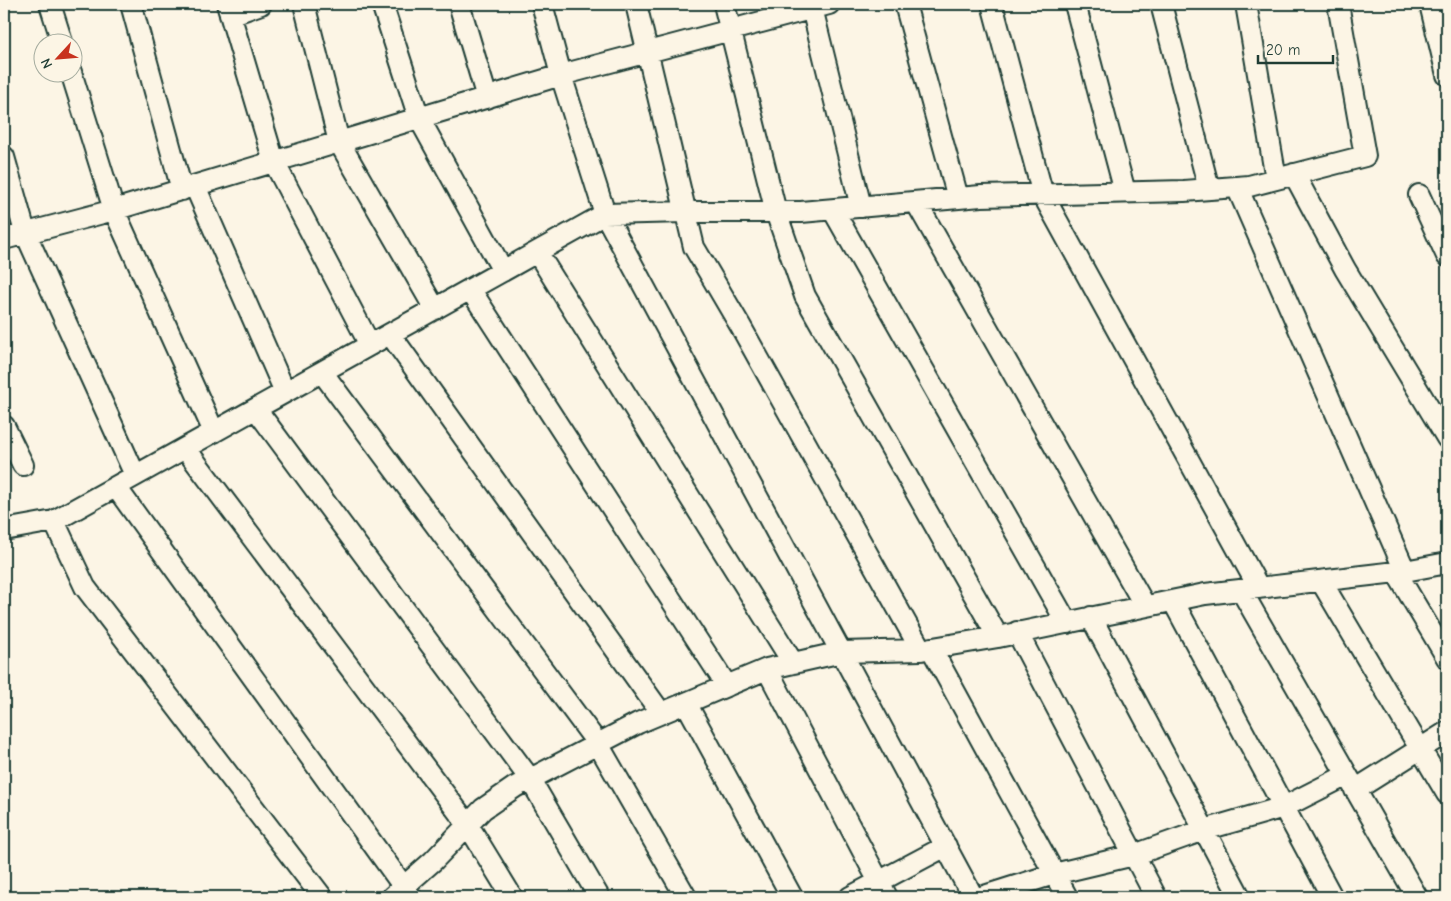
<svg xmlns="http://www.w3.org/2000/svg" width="1451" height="901" viewBox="0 0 1451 901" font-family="'Comic Neue',sans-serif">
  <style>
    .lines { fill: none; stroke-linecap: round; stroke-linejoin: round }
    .street-casing { stroke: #1f3d34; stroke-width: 24 }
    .street { stroke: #fcf5e5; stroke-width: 20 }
  </style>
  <rect width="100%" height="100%" fill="#fcf5e5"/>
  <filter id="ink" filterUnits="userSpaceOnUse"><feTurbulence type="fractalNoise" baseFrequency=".02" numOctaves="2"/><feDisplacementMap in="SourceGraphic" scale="10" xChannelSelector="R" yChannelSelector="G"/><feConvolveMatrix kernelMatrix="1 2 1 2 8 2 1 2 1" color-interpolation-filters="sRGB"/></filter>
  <g filter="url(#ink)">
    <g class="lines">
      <g class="street-casing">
        <path id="street" d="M50,4L62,42
          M131,4L182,190
          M227,4L274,162L370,345
          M304,4L339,142L435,309
          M382,4L419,118L503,271
          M459,4L487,98
          M542,4L561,75L605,214L973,897
          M636,4L694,247L741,327L921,650
          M724,4L776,212L805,296L998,637
          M811,4L861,207
          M905,4L958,198
          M992,4L1043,195L1259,588
          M1075,4L1125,192
          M1161,4L1209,189
          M1246,4L1276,179
          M1430,4L1447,75
          M230,15L261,4
          M71,72L114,210L214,432
          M4,157L25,232L135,475
          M1294,174L1345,269L1447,438
          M195,186L285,392
          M1237,187L1405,571
          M1419,195L1447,256
          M916,202L1145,606
          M833,210L1067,623
          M4,239L114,210L561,75L829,4
          M537,252L793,663
          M470,289L727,686
          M390,334L661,713
          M322,372L598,744L686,897
          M256,409L530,779L599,897
          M4,426L23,465
          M185,448L468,825L512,897
          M116,487L411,897
          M54,521L85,587L322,897
          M4,530L54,521L605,214L685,212H801L981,196L1184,191L1249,186L1365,156L1338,4
          M1396,572L1447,658
          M1321,581L1447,794
          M1241,590L1417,897
          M1173,601L1332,897
          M1091,617L1240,897
          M1017,632L1156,897
          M931,648L1067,897
          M767,669L887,897
          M686,703L792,897
          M1355,790L1447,732
          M392,897L433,861L483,809L515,787L638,723L767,669L842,652L921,650L998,637L1205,594L1405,571L1447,563
          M850,897L946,846
          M981,897L1054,874L1134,855L1204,830L1284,807L1347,775"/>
      </g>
      <use href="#street" class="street"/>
    </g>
  </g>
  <rect width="1451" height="901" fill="none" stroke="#fcf5e5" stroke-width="20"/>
  <rect x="10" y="10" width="1431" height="881" fill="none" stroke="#1f3d34" stroke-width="2" filter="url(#ink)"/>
  <g transform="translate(58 58) rotate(244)"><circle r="24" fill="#fcf5e5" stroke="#a4ab9e"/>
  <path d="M0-4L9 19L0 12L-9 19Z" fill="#c8321e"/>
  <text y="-8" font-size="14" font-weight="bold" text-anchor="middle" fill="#1f3d34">N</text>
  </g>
  <path d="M1258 55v8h75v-8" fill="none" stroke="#1f3d34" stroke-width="2.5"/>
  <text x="1266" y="55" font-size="15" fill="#1f3d34" stroke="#fcf5e5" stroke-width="4" paint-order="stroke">20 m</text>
</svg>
